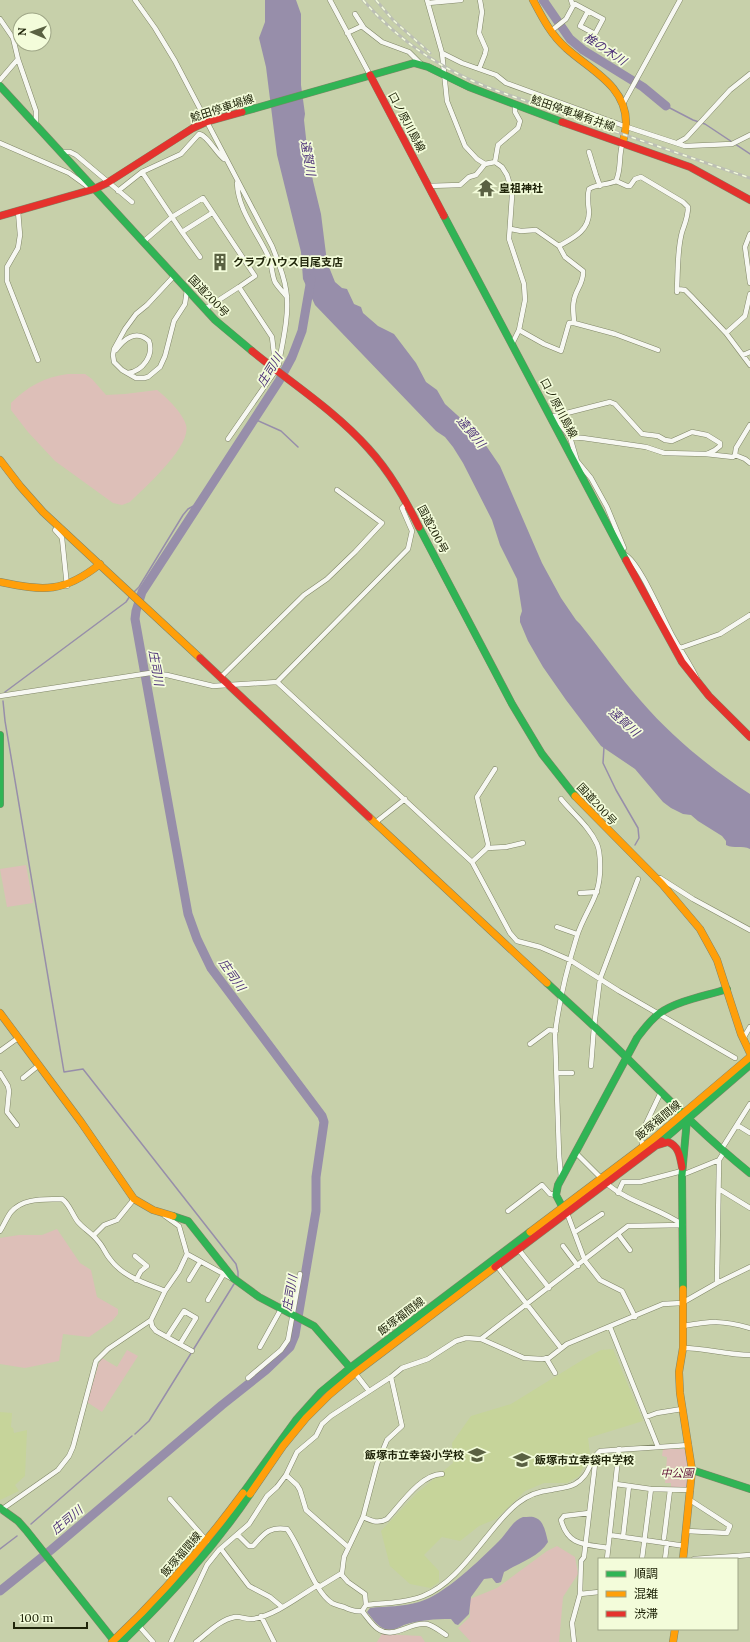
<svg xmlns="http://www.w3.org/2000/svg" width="750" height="1642" viewBox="0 0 750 1642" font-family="Lora,'Noto Sans JP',serif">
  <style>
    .built { fill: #c6d49a }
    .green { fill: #ddbfb8 }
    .water { fill: #978eaa }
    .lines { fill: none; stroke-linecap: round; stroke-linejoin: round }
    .stream { stroke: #978eaa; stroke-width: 1.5 }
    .river { stroke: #978eaa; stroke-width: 9 }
    .street-casing { stroke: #808668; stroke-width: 5.5 }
    .fast-casing { stroke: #808668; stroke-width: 8 }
    .slow-casing { stroke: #808668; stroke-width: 8 }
    .jam-casing { stroke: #808668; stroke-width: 8 }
    .street { stroke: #f7f8f2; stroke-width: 4.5 }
    .fast { stroke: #30b455; stroke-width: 7 }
    .slow { stroke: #ff9f0a; stroke-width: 7 }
    .jam { stroke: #e5322d; stroke-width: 7 }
    .rail-casing { stroke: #bcbfb4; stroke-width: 3 }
    .rail { stroke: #f3fcda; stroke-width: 1.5; stroke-dasharray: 4.5; stroke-linecap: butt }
    .labels { text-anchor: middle; stroke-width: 3.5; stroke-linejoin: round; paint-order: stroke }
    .street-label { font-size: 11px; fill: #20250a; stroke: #f3fcda }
    .poi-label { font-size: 11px; font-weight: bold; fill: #20250a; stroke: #f3fcda; text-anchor: start }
    .park-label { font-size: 11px; font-style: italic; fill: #600d34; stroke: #f3fcda }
    .water-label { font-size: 12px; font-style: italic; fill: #4d3179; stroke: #f3fcda }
  </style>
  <rect width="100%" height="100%" fill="#c7d0aa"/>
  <path class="built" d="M613,1349L643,1421L588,1438L590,1454L579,1476L567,1483H544L525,1491L496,1519L479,1526L460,1541L442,1537L424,1555L439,1571V1582L430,1588L410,1584L390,1566L381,1531L417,1493L453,1463L452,1443L471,1416L511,1404L584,1359L601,1350Z
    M0,1412L12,1413L11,1427L13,1428L14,1433L27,1430L25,1476L15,1485L19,1491L0,1500Z"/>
  <path class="green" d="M68,374H85L92,379L106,395L125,394L157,390C167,398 182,412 186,425C192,446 144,488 130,502L122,505L113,503L55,461L28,432L11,410V403C27,387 44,377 68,374Z
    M26,865L33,903L7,907L0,869Z
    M57,1229L80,1263L91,1270L97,1297L118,1309V1314L112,1321L89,1337L63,1334L59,1361L25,1368L0,1364V1238L19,1235H42Z
    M127,1350L138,1356L102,1412L87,1402L99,1363L102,1358L117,1367Z
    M663,1449H687L689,1460L688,1488L671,1489V1483H665L667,1457L662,1456Z
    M557,1546L575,1557L578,1574L563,1597L559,1642H471L458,1628L470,1617V1599L497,1588L547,1551Z
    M382,1634L421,1636L425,1642H377Z"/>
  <path class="water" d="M265,0H296L301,14V85L305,114L304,120L307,147L313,181L321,214L327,262L335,282L342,288L347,289L354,304L361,307L363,313L378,326L394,334L416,363L426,382L437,390L445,404L478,434L487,447L500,466L542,563L561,598L576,620L580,624C600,649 619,676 641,701C672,737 710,768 750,794V849C742,845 734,849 726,845V841L722,836L698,821L691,815L683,814L671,808L663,802L635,769L601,746L566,700L543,667L528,641L520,622V617L522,611L517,579L500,545L492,520L463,463L453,447L445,437L436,431L315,305L303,279L301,252L277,155L266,67L259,38L265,22Z
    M523,1517C527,1517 533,1516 536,1518C544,1521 546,1534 548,1542C539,1557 519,1563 504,1572L501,1582L498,1583H496L492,1578L484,1579L471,1597L469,1614L458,1625L455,1624L451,1619C435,1619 419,1620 404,1625C398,1628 392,1631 385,1629C377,1626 372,1618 367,1612L370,1608C386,1606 403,1607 419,1602C444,1595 480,1560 499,1541C507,1533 513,1520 523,1517Z"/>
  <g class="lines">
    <path class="stream" d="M666,106L693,120L705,124L750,154
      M254,419L281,431L298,447
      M133,593L139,587L183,515L188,509L199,503
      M5,692L126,602L130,596
      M3,701L5,721L64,1072L83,1069L236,1264L238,1272V1277
      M604,747L603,763L616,790L638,828L639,838L635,845
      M135,1434L149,1421L234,1284
      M31,1524L132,1436
      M0,1549L17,1536"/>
    <path class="river" d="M543,0L570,39L583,50L643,87L666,106
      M0,1591L51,1550L222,1405L266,1370L290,1347L295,1335L316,1211V1177L324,1122L322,1116L211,968L197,939L188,914L135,619L136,611L142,592L279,381L292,357L302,331L311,279"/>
    <g class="street-casing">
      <path id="street" d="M135,0L155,28L175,61L272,246C278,261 284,275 286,290C290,311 283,341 279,362L276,370L228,439
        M330,0L370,75
        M427,0L442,53L447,101L465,146L477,159L485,164L495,162L502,167L507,175L511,188L512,196L509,239L524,284L525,300L519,330L512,344
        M480,0L482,12L479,33L486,49L485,54L479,69L496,75L506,83L627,127L685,146L732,144L750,135
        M428,3L461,0
        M573,6L575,4L603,19L595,34L580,26L588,11
        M355,14L364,28L382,42L409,52L421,64
        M0,19L13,38L18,59L36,111V124
        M551,31L566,19L573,6L571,0
        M347,33L362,26
        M442,53L462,63L479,69
        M0,80L18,59
        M623,104L680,0
        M0,143L69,173L87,186
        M677,143L686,138L730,90L750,74
        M61,152H70L76,155L132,202
        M589,152L596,175L600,186
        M495,162L498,145L518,128L520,121L515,112V105
        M142,172L181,154L199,134C207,135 216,153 224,159
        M616,181L627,186H630L635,179L641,177L683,202L688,207C688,217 685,223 682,232C677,250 678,271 677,289
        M237,183C238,211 258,233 269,258C272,266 272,275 275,282C278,287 283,292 287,297
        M428,186L460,185L469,177L476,175L485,164
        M118,191L142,172L182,232L212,213
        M18,211L20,235L18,248L7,267V281L38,360
        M511,229L521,231L536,230L559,246L565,257L583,271C584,283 576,289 574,300C572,307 574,316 574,323H569L561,351L544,344L519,330
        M182,232L200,257
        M750,234L745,247L750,283
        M143,242L172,217L203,198L255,276L239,287L272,337L274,354L279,364
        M559,246C573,238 589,231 589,212C588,204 587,196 589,189C596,184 608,185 616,181C622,168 618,155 623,142
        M174,276L147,305L136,314L125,329L114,349L113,355L114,362L122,370L136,378H144L148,377L160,367L165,356L174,321L185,304L187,290
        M677,292V289L685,290L691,296L726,333
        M750,294L745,316L726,333L750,365
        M205,309L239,287
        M574,323L615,334L658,350
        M116,350C124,339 136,329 149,341C154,355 143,371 128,373
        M743,355L750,352
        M554,416L570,437L583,438L646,447L664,453L706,454L733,457L735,455L745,459L750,463
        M551,417L610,402L615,404L642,434L658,436L665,440L672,441L692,432L707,435L720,443V446L715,450L707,454
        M570,437L577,461L591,478L607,507L624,548
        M735,455L736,448L750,425
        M59,526L55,530L62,538L67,586
        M625,555C639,561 663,619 672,635C680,650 691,665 698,681
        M680,648L720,634L750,615
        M221,677L304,595L327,579L355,552L382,523L337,490
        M277,682L472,862L510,933L517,941L540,947L570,960L619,991L735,1058
        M0,696L150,673L167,675L213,686L277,682L408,549L412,531L402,508L407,503
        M561,799C572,813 589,826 597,844C600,851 600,857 600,865C601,898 586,908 577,936C567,968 559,1001 555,1034L559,1154L561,1178
        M376,822L405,799
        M487,848L506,847L523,843
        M472,862L487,848L488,844L477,797L495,769
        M660,878L693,899L750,930
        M580,893L597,892
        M557,927L577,934
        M744,1037L750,1027
        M530,1044L549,1030L556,1031
        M0,1051L18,1038
        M591,1066L594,1027L600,979L638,879
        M0,1073L8,1086L9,1091L7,1112L17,1125
        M557,1073H572
        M23,1078L39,1065
        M737,1125L750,1133
        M643,1147L641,1139L642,1132L661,1092
        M721,1150L750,1104
        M575,1152L601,1178
        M682,1175L719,1160
        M607,1184C630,1203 659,1208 683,1225
        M719,1189L750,1208
        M618,1193L623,1182H640L682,1171
        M508,1211L542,1185L550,1194L556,1195
        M567,1213L585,1261L600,1280L622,1291L635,1317
        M0,1231C4,1225 7,1217 11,1212C24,1197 45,1200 62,1199C69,1203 73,1216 78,1222C84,1229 92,1233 98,1241C103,1246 105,1253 110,1259C123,1277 145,1283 165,1291
        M575,1232L602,1214
        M618,1234L630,1250
        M94,1235L104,1225L117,1220L134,1199
        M563,1246L578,1266
        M519,1250L549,1288
        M187,1254L231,1278
        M135,1256L147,1266L141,1271L136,1280
        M497,1266L561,1348
        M189,1280L200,1262
        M717,1283L719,1160L724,1152
        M208,1300L223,1275
        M151,1320L152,1326L156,1331L192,1351
        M683,1326C712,1321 721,1320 750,1328
        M610,1327L658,1447
        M167,1337L184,1311L196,1318L180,1344
        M481,1339L628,1226L683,1225
        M260,1347L281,1309
        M683,1348C706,1348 727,1355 750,1355
        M546,1358L555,1373
        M355,1373L369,1391
        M248,1378L281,1350L288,1340L300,1274
        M646,1417L657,1413L682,1409
        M286,1475L297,1485L300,1490L306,1510L348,1547
        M616,1484L651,1489L691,1490
        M170,1499L207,1541
        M1,1510L58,1470L69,1456L73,1447L96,1361L108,1349L151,1320L165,1291L179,1271L187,1254L179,1226L165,1216
        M589,1513L564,1516L561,1520C568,1546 584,1544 608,1548
        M363,1517C372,1521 378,1524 387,1519C401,1504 421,1474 442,1474
        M687,1531L727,1533L730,1526L690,1500
        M238,1535L249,1546H253C264,1534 269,1526 287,1529C301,1547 314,1592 332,1603C336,1605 340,1606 344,1607C350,1610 355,1612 362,1611L366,1605C385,1603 405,1603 423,1596C449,1586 468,1560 485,1539C495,1527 505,1513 518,1503C527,1496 540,1491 551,1490C560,1488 567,1488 575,1484C591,1475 588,1461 600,1451L689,1445
        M610,1535L685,1546
        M623,1537L629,1486
        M664,1538L670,1490
        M221,1549L249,1586L270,1597L282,1607
        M607,1559L619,1449
        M642,1559L651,1489
        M665,1559L667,1543
        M694,1559L750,1555
        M341,1574L348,1582L365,1594L366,1605
        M319,1587L342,1573L344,1557L363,1517L377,1464L387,1440L402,1426L391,1377
        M580,1594L599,1592
        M362,1611C367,1617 372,1625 378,1629C394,1640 411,1621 427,1624C434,1626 440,1631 446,1635
        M261,1616L274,1642
        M139,1626L153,1642
        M171,1642L207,1565L219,1550L249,1524L267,1496L277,1487L286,1475L297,1452L316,1436L322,1424L331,1416L391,1377L402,1368L428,1359L456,1341L466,1338L481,1339L524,1358L542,1359L549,1358L567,1344L663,1304L682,1303L717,1283L750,1267
        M196,1642C208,1633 219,1620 235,1617C240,1616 247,1620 253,1619C276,1615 298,1597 318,1585
        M574,1642L572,1623L580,1594L581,1561L584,1557L596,1456"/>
    </g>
    <g class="fast-casing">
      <path id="fast" d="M0,86L215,320L252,351
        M242,112L414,63L428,67L469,87L562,122
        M444,216L626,560
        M419,527L512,704L542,754L575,796
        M0,735V804
        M547,983C574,1008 601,1032 627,1058C667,1098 706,1138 750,1173
        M662,1141L750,1065
        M565,1212L556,1195L558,1185L637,1038C644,1029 651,1019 660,1013C679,1000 706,996 727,989
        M173,1216L188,1221L233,1278L259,1297L314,1326L353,1371
        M683,1289L682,1175L687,1119
        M692,1470L750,1489
        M243,1493L296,1420L321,1392L350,1368L530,1232
        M0,1508L18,1521L26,1530L115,1642
        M122,1642C170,1595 212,1550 250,1494"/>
    </g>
    <g class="slow-casing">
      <path id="slow" d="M533,0C542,17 551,35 566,48C590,70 627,86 626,124C626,130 624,136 623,142
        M0,460L20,486L43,512L200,658
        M0,582C44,591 64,593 100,564
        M575,796L662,884L700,929L717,960L741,1034L750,1053
        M369,817L547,983
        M0,1013L81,1122L134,1199L153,1210L173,1216
        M530,1232L652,1140L750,1057
        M683,1289V1348L679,1372L680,1393L692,1470L683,1559
        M250,1494L283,1446L306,1418L329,1395L355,1373L495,1267
        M112,1642C161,1596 203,1547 243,1493
        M673,1642L675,1629"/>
    </g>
    <g class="jam-casing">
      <path id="jam" d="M370,75L444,216
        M562,122L690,167L750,200
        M0,216L94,189L107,183L193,128L206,122L242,112
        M252,351C291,383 334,410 368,448C390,472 405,499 419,527
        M626,560L682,662L709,696L750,737
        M200,658L369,817
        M658,1145L668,1142C679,1146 680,1157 682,1167
        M495,1267L662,1141"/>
    </g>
    <use href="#street" class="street"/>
    <use href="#fast" class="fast"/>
    <use href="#slow" class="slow"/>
    <use href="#jam" class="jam"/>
    <g class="rail-casing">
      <path id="rail" d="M363,0C402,45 450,75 506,94L750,178
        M376,0L393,20L430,53"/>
    </g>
    <use href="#rail" class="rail"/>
  </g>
  <defs>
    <g id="temple-bare" transform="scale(1.38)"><path d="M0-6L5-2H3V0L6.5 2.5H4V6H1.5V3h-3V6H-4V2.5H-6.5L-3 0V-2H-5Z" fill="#5a6142" stroke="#f3fcda" stroke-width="2.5" paint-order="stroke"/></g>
    <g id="building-bare" transform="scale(1.38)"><path d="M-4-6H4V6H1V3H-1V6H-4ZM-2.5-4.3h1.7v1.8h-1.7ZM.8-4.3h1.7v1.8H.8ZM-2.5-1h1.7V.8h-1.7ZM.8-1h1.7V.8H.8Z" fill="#5a6142" stroke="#f3fcda" stroke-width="2.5" paint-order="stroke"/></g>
    <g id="school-bare" transform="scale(1.38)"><path d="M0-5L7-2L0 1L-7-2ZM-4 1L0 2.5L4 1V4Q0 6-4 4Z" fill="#5a6142" stroke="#f3fcda" stroke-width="2.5" paint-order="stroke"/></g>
  </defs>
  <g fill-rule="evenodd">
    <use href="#temple-bare" x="486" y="188"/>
    <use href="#building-bare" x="220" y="262"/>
    <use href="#school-bare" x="477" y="1455"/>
    <use href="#school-bare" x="522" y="1460"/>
  </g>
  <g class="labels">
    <g class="street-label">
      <text transform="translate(222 108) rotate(-18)" y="4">鯰田停車場線</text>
      <text transform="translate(573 113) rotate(19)" y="4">鯰田停車場有井線</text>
      <text transform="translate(407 122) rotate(62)" y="4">口ノ原川島線</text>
      <text transform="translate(209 296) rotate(46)" y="4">国道200号</text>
      <text transform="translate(559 408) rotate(62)" y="4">口ノ原川島線</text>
      <text transform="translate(433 529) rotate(62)" y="4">国道200号</text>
      <text transform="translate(597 804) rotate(47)" y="4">国道200号</text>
      <text transform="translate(658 1120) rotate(-39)" y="4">飯塚福間線</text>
      <text transform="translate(401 1316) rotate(-37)" y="4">飯塚福間線</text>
      <text transform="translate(181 1554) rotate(-49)" y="4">飯塚福間線</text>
    </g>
    <g class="poi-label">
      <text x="499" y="192">皇祖神社</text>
      <text x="233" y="266">クラブハウス目尾支店</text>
      <text x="464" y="1459" text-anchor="end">飯塚市立幸袋小学校</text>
      <text x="535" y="1464">飯塚市立幸袋中学校</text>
    </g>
    <g class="park-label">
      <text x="677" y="1477">中公園</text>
    </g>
    <g class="water-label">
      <text transform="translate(605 49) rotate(34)" y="4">椎の木川</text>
      <text transform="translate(308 158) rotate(80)" y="4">遠賀川</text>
      <text transform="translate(270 370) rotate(-58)" y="4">庄司川</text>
      <text transform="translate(471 432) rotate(50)" y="4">遠賀川</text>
      <text transform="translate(156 668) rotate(80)" y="4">庄司川</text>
      <text transform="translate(624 722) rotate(42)" y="4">遠賀川</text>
      <text transform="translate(232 975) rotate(55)" y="4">庄司川</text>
      <text transform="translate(290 1293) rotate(-80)" y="4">庄司川</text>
      <text transform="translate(67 1520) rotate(-40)" y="4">庄司川</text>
    </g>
  </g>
  <rect x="598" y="1558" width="140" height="72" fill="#f3fcda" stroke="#9fa687"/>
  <rect x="606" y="1571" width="20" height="6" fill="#30b455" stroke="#9fa687"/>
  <text x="634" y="1578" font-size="12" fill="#20250a">順調</text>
  <rect x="606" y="1591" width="20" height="6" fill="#ff9f0a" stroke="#9fa687"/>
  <text x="634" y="1598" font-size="12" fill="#20250a">混雑</text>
  <rect x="606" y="1611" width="20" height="6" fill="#e5322d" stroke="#9fa687"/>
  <text x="634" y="1618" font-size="12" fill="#20250a">渋滞</text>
  <g transform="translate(32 32) rotate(272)"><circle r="19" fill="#f3fcda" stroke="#9fa687"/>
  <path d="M0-3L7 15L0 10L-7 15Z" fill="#5a6142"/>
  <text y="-6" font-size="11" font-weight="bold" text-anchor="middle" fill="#20250a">N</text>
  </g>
  <path d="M14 1622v6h73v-6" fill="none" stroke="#20250a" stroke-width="2"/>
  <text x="20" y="1622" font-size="12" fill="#20250a" stroke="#f3fcda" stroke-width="3" paint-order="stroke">100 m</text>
</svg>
